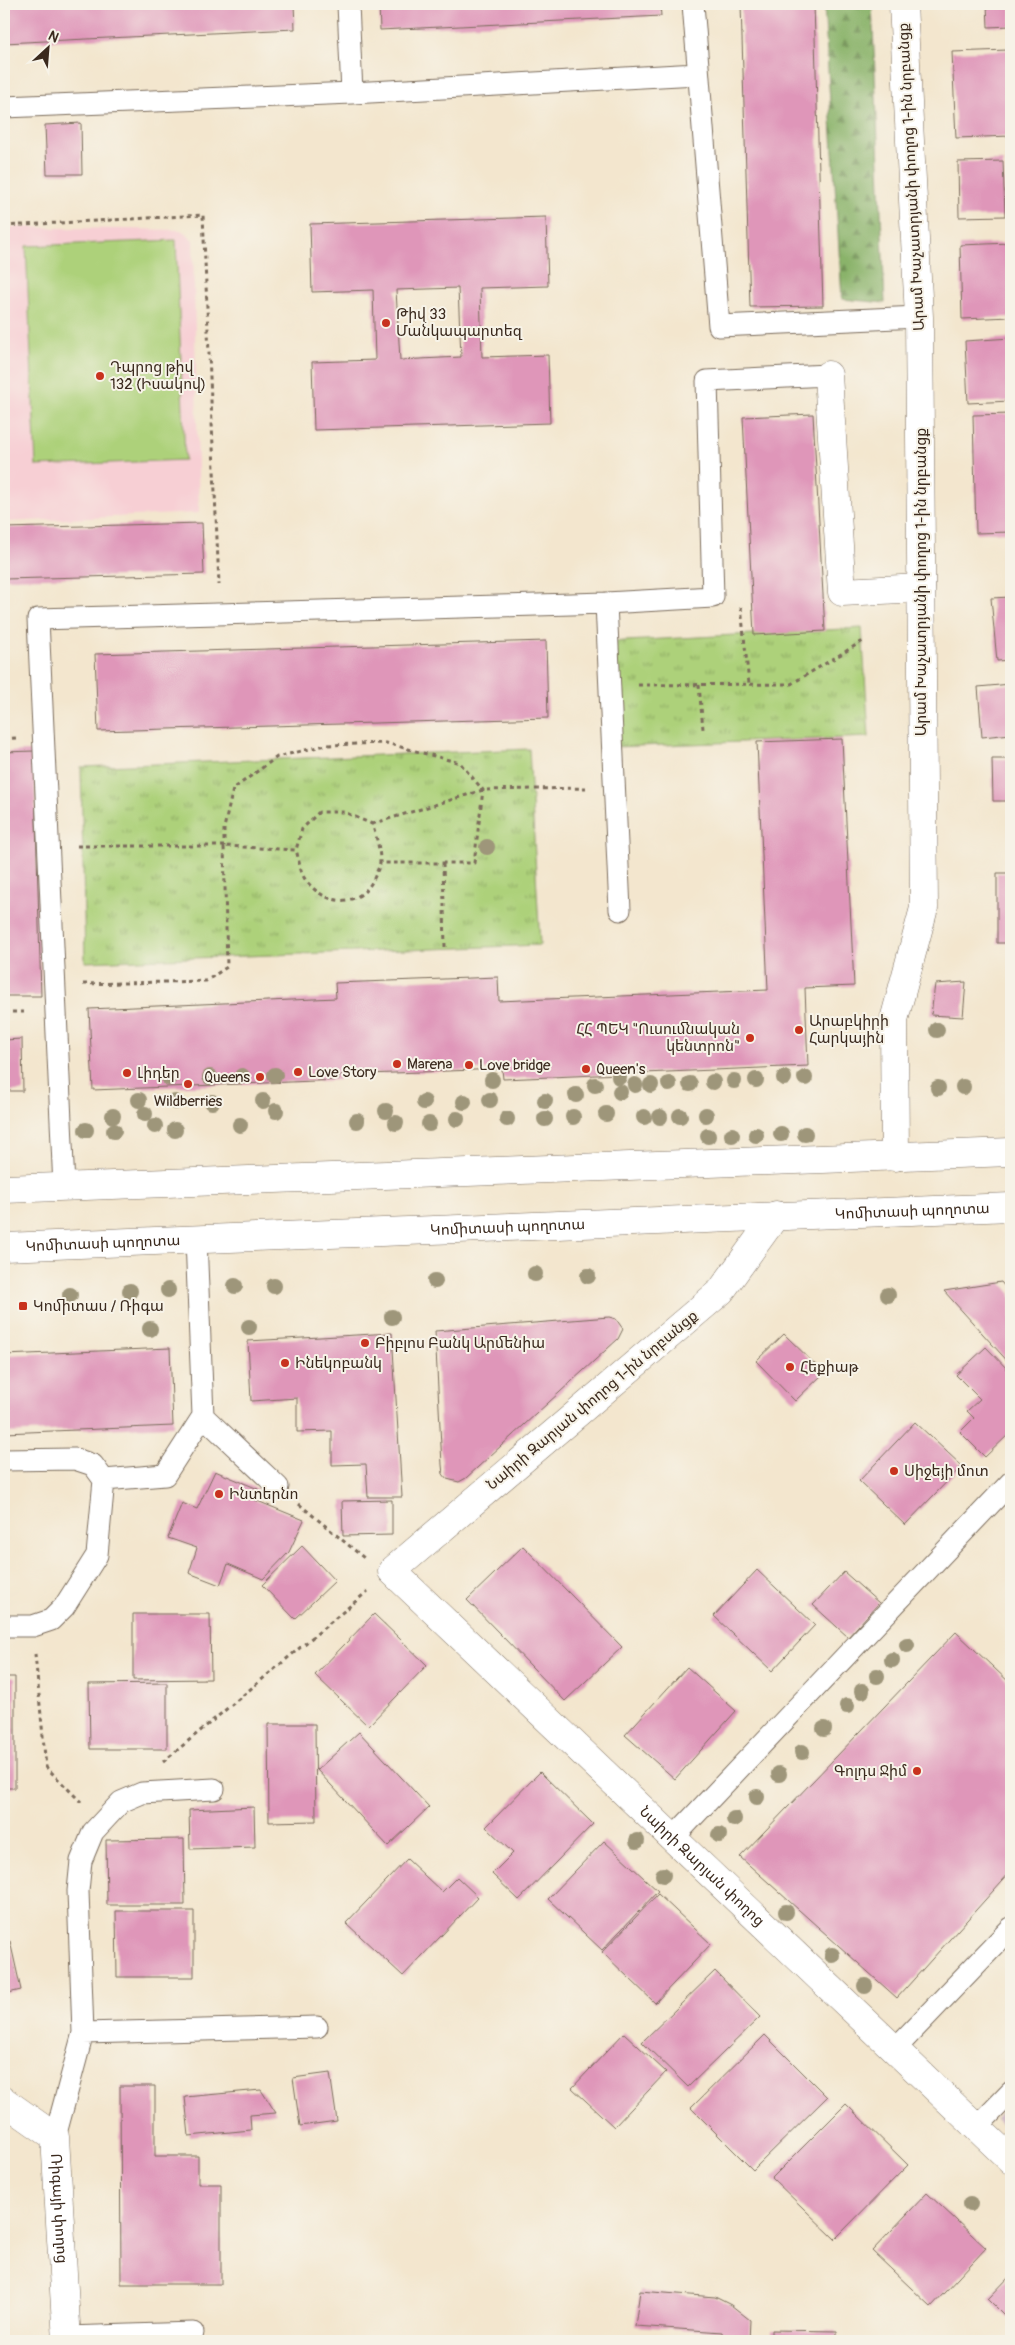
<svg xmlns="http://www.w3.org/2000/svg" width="1015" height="2345" viewBox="0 0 1015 2345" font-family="Pangolin,'Noto Sans Armenian',sans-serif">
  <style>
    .built { fill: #f7cfd4 }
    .industrial { fill: url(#industrial-grid) }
    .grass { fill: url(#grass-tufts); stroke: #747e4c }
    .forest { fill: url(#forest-firs); stroke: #626e44 }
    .garden { fill: #add17a; stroke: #747e4c }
    .building { fill: #df96b9; fill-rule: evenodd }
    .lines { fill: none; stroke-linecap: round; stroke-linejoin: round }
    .lane-casing { stroke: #7b6c5c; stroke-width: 23 }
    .street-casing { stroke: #7b6c5c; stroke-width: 29 }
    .secondary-casing { stroke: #7b6c5c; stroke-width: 29 }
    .primary-casing { stroke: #7b6c5c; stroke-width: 29 }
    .path { stroke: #7b6c5c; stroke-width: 3; stroke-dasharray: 4 4; stroke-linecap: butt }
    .lane { stroke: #fff; stroke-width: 21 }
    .street { stroke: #fff; stroke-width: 28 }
    .secondary { stroke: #fff; stroke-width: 28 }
    .primary { stroke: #fff; stroke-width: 28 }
    .tree { fill: #9e967a }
    .poi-dot { fill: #c8321e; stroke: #f7f3e8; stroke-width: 2 }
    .labels { text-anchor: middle; stroke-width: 4; stroke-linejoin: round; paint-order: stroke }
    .street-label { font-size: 15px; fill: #3b2a1e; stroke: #f7f3e8 }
    .poi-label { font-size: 15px; fill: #3b2a1e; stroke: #f7f3e8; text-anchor: start }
  </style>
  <defs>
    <pattern id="industrial-grid" width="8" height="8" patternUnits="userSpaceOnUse" patternTransform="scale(1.25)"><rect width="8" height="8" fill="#d2bdc8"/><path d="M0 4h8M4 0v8" fill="none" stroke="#ac9aa2"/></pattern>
    <pattern id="grass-tufts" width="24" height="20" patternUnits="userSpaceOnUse" patternTransform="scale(1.25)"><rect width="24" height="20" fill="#add17a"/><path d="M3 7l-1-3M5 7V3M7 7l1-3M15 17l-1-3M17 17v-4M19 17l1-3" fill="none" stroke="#8eaa63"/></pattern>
    <pattern id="forest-firs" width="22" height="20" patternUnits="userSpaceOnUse" patternTransform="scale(1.25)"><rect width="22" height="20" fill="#8ab36a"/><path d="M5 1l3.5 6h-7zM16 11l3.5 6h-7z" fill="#729257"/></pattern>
  </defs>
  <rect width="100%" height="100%" fill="#f7f3e8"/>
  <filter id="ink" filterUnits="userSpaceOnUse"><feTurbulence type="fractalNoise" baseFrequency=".02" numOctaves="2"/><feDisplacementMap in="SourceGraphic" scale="10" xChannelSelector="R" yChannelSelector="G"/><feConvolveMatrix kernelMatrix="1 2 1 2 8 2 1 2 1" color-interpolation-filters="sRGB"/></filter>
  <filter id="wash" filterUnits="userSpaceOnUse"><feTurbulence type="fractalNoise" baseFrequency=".0096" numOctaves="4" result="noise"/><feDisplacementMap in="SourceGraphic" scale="20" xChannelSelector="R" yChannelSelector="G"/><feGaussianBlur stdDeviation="1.12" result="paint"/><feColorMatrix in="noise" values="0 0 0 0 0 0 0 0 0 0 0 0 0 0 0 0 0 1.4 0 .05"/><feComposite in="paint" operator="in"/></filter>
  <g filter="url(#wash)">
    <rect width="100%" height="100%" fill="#f3e6ce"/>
    <path class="built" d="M4,227L181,230L193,240L199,513L4,522Z"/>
    <path class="industrial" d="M1011,2102V2134L995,2119Z"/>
    <path class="grass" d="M862,628L869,737L613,747L608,642Z
      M529,749L540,945L85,962L81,767Z"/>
    <path class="forest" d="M824,4H872L885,303L842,299Z"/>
    <path class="garden" d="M176,240L185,460L36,466L26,246Z"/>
    <g id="blocks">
      <path class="building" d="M4,4H294L295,29L4,43Z
        M379,4H660L661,16L380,30Z
        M741,4H814L823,306L750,307Z
        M987,4H1011V26L988,27Z
        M1008,50L1011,136L956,138L952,52Z
        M81,123L82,174H47L45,125Z
        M1003,161L1005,216L959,217L958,162Z
        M546,217L548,286L480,288L482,357L548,355L550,423L314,430L312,362L375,360L373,290L312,292L310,224ZM458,288L461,357L400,360L396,290Z
        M1011,243V317L962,319L960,245Z
        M1011,338V401L968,403L965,341Z
        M813,414L825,631L754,635L743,417Z
        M1011,414V532L976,533L973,415Z
        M202,523L204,574L4,579V528Z
        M1011,597V660L997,661L991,598Z
        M546,641L548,718L98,731L95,654Z
        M1011,684V734L982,737L978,687Z
        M842,739L854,986L805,988L808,1066L503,1079L502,1069L339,1075V1080L93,1090L89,1009L336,998L335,983L498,977L499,1001L768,990L757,742Z
        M34,751L41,996H4V752Z
        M992,759H1011V801H993Z
        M997,873H1011V943H997Z
        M966,982L963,1017L931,1015L935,984Z
        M22,1039L23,1091H4V1040Z
        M1001,1282L1011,1294V1365L944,1291Z
        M609,1317L616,1319L623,1329L618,1339L466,1478L459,1482L447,1479L443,1474L442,1465L435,1331Z
        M392,1333L402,1497H368L366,1464L332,1465V1431L297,1432V1398L251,1401L248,1341Z
        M784,1334L824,1373L795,1401L756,1361Z
        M986,1347L1011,1373V1432L985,1457L960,1432L974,1418L967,1411L980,1399L956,1375Z
        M170,1348L173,1426L4,1433V1355Z
        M915,1422L962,1466L905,1525L859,1481Z
        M215,1471L258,1489L255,1500L304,1520L289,1552L263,1579L228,1564L220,1585L189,1573L197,1548L168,1538L182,1503L197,1509Z
        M392,1500V1535L343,1536L342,1501Z
        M302,1546L335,1581L295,1619L262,1585Z
        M523,1546L622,1647L565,1701L467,1600Z
        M757,1570L815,1625L772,1671L714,1616Z
        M844,1572L879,1603L848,1637L813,1605Z
        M133,1614H210L211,1679L133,1680Z
        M374,1614L427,1665L368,1726L315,1675Z
        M956,1632L1011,1684V1871L897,1998L740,1857Z
        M687,1667L736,1711L675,1779L625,1735Z
        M4,1677H15V1788H4Z
        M167,1683V1749H90L89,1684Z
        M268,1724H315L316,1821L269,1822Z
        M359,1732L429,1807L388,1846L317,1770Z
        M540,1772L593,1824L519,1900L492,1874L513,1853L486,1827Z
        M254,1807L255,1847L190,1849L189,1810Z
        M184,1839L185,1905H107L106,1840Z
        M604,1841L658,1891L602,1950L548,1899Z
        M407,1859L442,1892L457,1877L478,1897L403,1976L346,1923Z
        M658,1894L711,1944L655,2003L602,1952Z
        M116,1911H194V1977H117Z
        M10,1941L21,1990L4,1994V1943Z
        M715,1971L760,2017L688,2087L642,2042Z
        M624,2033L666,2072L614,2127L572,2088Z
        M765,2035L827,2097L753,2170L691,2108Z
        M330,2073L337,2121L300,2126L293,2078Z
        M120,2086H155V2156H198V2184H221V2284H121Z
        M261,2090L276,2113L250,2115L251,2130L189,2136L185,2097Z
        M846,2104L908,2165L835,2239L772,2178Z
        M927,2193L986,2248L931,2307L872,2251Z
        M1011,2275V2322L988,2299Z
        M640,2291L715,2297L731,2305L750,2320L749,2341H723L722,2332L635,2326Z
        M772,2330L837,2331V2341H772Z"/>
    </g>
  </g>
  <g filter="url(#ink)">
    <use href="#blocks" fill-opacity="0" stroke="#7b6c5c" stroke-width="1"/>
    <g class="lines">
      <g class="lane-casing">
        <path id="lane" d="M348,4L352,93
          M693,4L719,326L919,317
          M4,107L352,93L697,74
          M606,603L713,597L707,381L828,375
          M64,1187L38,619L606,603L620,910
          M196,1238L203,1416L278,1487
          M4,1460L75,1459L93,1465L104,1480L97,1555L64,1607L51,1620L33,1626H4
          M104,1480L165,1475L203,1416
          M673,1838L1011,1482
          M83,2033L317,2027
          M895,2049L1011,1928
          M977,2127L1011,2092
          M55,2137L83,2033L78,1891L81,1861L93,1832L121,1802L142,1793L214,1789
          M67,2337L193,2333"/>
      </g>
      <g class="street-casing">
        <g id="street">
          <path d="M828,375L842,592L921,588"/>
          <path id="s1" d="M776,1215L721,1291L392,1571L1011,2160"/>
          <path id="s2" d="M4,2101L55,2137L67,2341"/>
        </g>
      </g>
      <g class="secondary-casing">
        <path id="secondary" d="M895,1157L894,1020L924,908L919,317L903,4"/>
      </g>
      <g class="primary-casing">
        <g id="primary">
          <path d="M4,1189L1011,1152"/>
          <path id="s3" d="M4,1247L1011,1207"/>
        </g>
      </g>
      <path class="path" d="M4,226L203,215L219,585
        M741,607L749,684
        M638,685L791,684L863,641
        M699,685L703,729
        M4,739L16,738
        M372,824L483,790L586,788
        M77,846H224V828L233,789L277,757L326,745L386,743L460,763L483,790L474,863H380
        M443,863L445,948
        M83,984L206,981L227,967L224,846L296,850L302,829L319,812H344L372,824C376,836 380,848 380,861C380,866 377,871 375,876C361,909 325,907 305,879C300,872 299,859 296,850
        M4,1012H28
        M299,1504L364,1558
        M35,1654L46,1767L81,1802
        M163,1762L368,1591"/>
      <use href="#lane" class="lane"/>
      <use href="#street" class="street"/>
      <use href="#secondary" class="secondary"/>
      <use href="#primary" class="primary"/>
    </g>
    <g class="tree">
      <circle cx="487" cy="847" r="8"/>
      <circle cx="937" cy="1030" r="8"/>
      <circle cx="275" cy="1075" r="8"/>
      <circle cx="242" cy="1076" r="8"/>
      <circle cx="210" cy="1077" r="8"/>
      <circle cx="619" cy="1077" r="8"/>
      <circle cx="169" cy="1078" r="8"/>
      <circle cx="784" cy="1078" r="8"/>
      <circle cx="805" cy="1078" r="8"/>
      <circle cx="492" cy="1080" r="8"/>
      <circle cx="756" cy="1080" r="8"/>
      <circle cx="734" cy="1081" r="8"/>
      <circle cx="713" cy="1082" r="8"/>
      <circle cx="669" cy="1084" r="8"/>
      <circle cx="690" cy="1084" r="8"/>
      <circle cx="595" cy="1085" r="8"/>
      <circle cx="635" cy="1085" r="8"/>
      <circle cx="651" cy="1085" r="8"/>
      <circle cx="963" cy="1087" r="8"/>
      <circle cx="938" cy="1088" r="8"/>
      <circle cx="620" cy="1092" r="8"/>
      <circle cx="576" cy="1095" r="8"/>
      <circle cx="139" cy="1100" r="8"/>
      <circle cx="490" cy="1100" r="8"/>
      <circle cx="263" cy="1101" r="8"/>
      <circle cx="545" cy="1101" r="8"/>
      <circle cx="175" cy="1102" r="8"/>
      <circle cx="212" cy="1102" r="8"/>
      <circle cx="424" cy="1102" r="8"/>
      <circle cx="464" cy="1102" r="8"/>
      <circle cx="276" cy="1111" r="8"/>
      <circle cx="386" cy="1111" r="8"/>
      <circle cx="145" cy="1114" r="8"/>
      <circle cx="606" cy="1114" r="8"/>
      <circle cx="706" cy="1115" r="8"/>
      <circle cx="113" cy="1116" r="8"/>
      <circle cx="680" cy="1116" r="8"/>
      <circle cx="573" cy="1117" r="8"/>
      <circle cx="644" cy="1117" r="8"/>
      <circle cx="660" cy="1117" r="8"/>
      <circle cx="457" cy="1119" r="8"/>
      <circle cx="507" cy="1119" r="8"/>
      <circle cx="545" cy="1119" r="8"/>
      <circle cx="357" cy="1121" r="8"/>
      <circle cx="396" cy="1123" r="8"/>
      <circle cx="429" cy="1124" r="8"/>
      <circle cx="240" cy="1125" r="8"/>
      <circle cx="155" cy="1126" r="8"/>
      <circle cx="86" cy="1130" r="8"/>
      <circle cx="175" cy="1130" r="8"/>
      <circle cx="114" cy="1131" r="8"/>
      <circle cx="781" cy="1134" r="8"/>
      <circle cx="805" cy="1134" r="8"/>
      <circle cx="732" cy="1135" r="8"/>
      <circle cx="756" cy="1135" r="8"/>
      <circle cx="708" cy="1136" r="8"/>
      <circle cx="535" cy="1274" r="8"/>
      <circle cx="588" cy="1276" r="8"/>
      <circle cx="435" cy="1281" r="8"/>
      <circle cx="235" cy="1286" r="8"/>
      <circle cx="274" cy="1286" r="8"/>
      <circle cx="168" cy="1290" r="8"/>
      <circle cx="130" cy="1291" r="8"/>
      <circle cx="70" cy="1295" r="8"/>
      <circle cx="888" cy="1295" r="8"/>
      <circle cx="392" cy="1317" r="8"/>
      <circle cx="249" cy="1327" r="8"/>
      <circle cx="150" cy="1329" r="8"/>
      <circle cx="907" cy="1645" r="8"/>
      <circle cx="892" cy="1660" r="8"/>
      <circle cx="877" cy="1676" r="8"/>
      <circle cx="862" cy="1691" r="8"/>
      <circle cx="847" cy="1706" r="8"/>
      <circle cx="824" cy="1729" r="8"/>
      <circle cx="802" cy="1752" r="8"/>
      <circle cx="779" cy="1774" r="8"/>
      <circle cx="757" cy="1797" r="8"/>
      <circle cx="734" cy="1819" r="8"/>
      <circle cx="719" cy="1835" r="8"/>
      <circle cx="637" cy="1841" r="8"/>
      <circle cx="663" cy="1875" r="8"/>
      <circle cx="786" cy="1912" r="8"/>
      <circle cx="832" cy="1955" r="8"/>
      <circle cx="865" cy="1986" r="8"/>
      <circle cx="970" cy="2204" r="8"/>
    </g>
  </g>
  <g class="poi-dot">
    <circle cx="386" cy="323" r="5"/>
    <circle cx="100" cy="376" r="5"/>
    <circle cx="799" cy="1030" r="5"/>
    <circle cx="750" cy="1038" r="5"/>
    <circle cx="397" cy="1064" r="5"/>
    <circle cx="469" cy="1065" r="5"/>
    <circle cx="586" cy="1069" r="5"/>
    <circle cx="298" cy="1072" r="5"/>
    <circle cx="127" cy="1073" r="5"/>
    <circle cx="260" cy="1077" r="5"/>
    <circle cx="188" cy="1084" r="5"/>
    <rect x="18" y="1301" width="10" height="10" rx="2.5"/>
    <circle cx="365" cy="1343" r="5"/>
    <circle cx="285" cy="1363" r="5"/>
    <circle cx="790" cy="1367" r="5"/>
    <circle cx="894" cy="1471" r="5"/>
    <circle cx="219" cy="1494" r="5"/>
    <circle cx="917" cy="1771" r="5"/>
  </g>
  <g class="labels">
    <g class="street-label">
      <text transform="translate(911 177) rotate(-93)" y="5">Արամ Խաչատրյանի փողոց 1-ին նրբանցք</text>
      <text transform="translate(921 582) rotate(-90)" y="5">Արամ Խաչատրյանի փողոց 1-ին նրբանցք</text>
      <text dy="5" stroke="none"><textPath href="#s3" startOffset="909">Կոմիտասի պողոտա</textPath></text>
      <text dy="5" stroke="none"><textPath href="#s3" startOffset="504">Կոմիտասի պողոտա</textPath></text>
      <text dy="5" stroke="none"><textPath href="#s3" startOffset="99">Կոմիտասի պողոտա</textPath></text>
      <text transform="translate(592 1400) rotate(-40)" y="5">Նաիրի Զարյան փողոց 1-ին նրբանցք</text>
      <text dy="5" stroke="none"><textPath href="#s1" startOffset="954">Նաիրի Զարյան փողոց</textPath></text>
      <text dy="5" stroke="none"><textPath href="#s2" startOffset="134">Ռիգայի փողոց</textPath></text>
    </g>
    <g class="poi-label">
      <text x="396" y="319">Թիվ 33<tspan x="396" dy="17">Մանկապարտեզ</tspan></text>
      <text x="110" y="372">Դպրոց թիվ<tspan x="110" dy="17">132 (Իսակով)</tspan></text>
      <text x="809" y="1026">Արաբկիրի<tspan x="809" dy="17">Հարկային</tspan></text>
      <text x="740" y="1034" text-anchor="end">ՀՀ ՊԵԿ "Ուսումնական<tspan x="740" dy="17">կենտրոն"</tspan></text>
      <text x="407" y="1069">Marena</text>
      <text x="479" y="1070">Love bridge</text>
      <text x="596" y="1074">Queen's</text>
      <text x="308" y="1077">Love Story</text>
      <text x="137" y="1078">Լիդեր</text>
      <text x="250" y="1082" text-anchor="end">Queens</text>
      <text x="188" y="1106" text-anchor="middle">Wildberries</text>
      <text x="33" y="1311">Կոմիտաս / Ռիգա</text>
      <text x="375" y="1348">Բիբլոս Բանկ Արմենիա</text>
      <text x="295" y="1368">Ինեկոբանկ</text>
      <text x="800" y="1372">Հեքիաթ</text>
      <text x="904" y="1476">Սիջեյի մոտ</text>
      <text x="229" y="1499">Ինտերնո</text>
      <text x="907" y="1776" text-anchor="end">Գոլդս Ջիմ</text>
    </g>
  </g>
  <rect width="1015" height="2345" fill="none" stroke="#f7f3e8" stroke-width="20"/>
  <g transform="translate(48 48) rotate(26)" stroke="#f7f3e8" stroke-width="4" paint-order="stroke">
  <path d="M0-4L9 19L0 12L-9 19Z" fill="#3b2a1e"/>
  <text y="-8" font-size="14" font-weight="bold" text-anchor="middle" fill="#3b2a1e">N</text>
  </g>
</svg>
